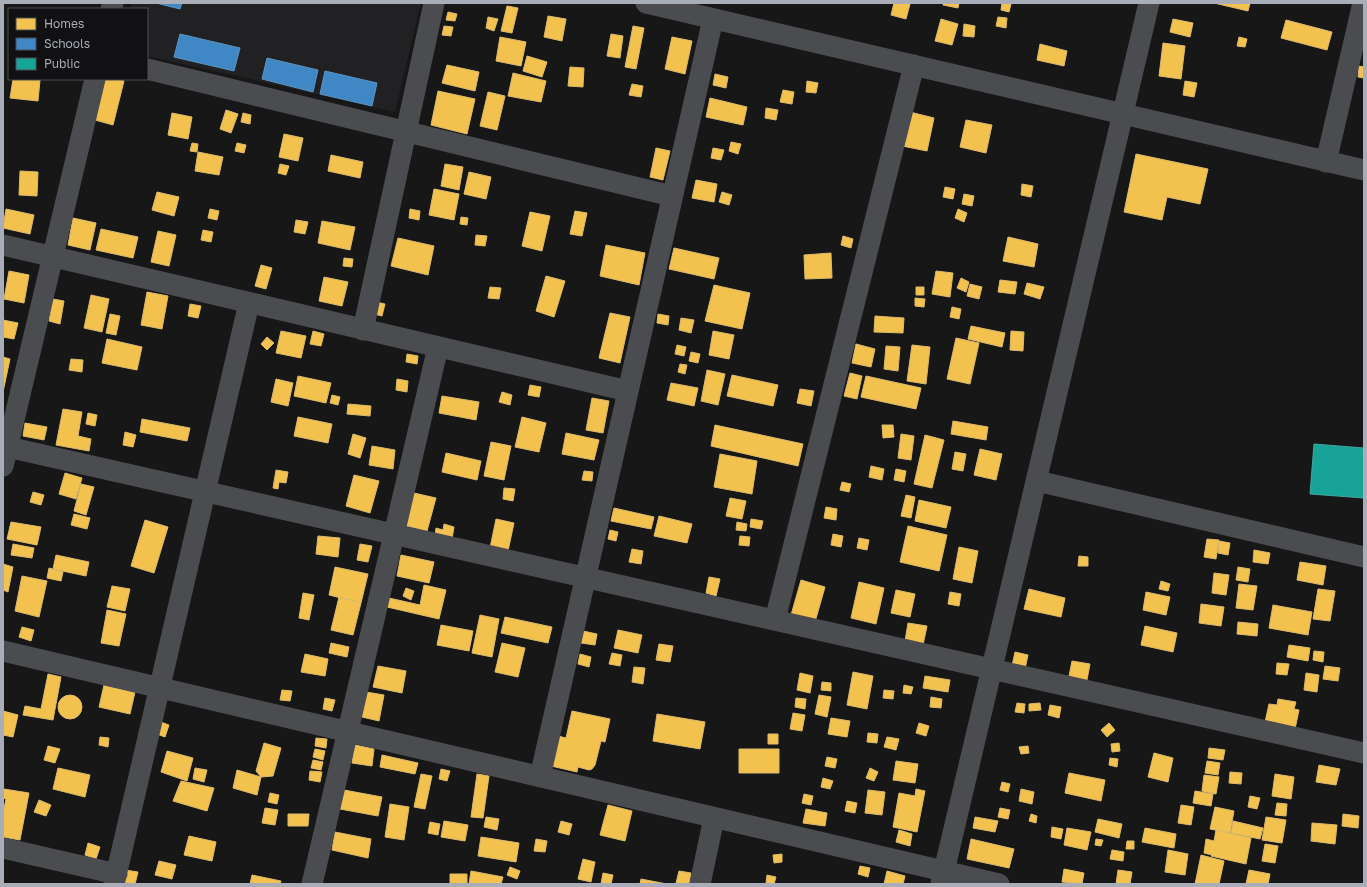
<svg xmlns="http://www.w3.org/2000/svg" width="1367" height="887" viewBox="0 0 1367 887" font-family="'Golos Text',sans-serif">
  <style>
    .built { fill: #212123 }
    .homes { fill: #f2c14e; stroke: #dcbb6e }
    .schools { fill: #3f88c5; stroke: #5e93c1 }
    .public { fill: #17a398; stroke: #42a6a2 }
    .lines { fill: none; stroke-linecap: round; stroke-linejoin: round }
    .minor { stroke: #4b4c50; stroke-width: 21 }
  </style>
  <rect width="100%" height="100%" fill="#171717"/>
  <path class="built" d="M132,3H421L395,112L147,56V9H130Z"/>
  <path class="homes" d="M894,3L910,4L906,19L891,15Z
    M943,3H959L958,8L943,5Z
    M1002,3L1011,4L1009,12L1001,10Z
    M1214,3H1250L1248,11Z
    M507,6L518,8L512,33L501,31Z
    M448,12L457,14L455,21L446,20Z
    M548,16L566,19L562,41L544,37Z
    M488,17L498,19L494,31L486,28Z
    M998,17L1007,18L1006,28L996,26Z
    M941,19L958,24L952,45L935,41Z
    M1173,19L1193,23L1190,37L1170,32Z
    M1286,20L1332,32L1327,50L1281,38Z
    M964,24L975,26L974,37L963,36Z
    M444,26L453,27L451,36L442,35Z
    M633,26L644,28L636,69L625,67Z
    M611,34L623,36L620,58L607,56Z
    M500,37L526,42L521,66L496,61Z
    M672,37L692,41L685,74L665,69Z
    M1239,37L1247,39L1245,47L1237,46Z
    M1163,43L1185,46L1181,79L1159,76Z
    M1040,44L1067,51L1064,66L1037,60Z
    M527,56L547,62L542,77L523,71Z
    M447,65L479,72L475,91L442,83Z
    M1359,66L1364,67V78L1358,77Z
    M570,67L584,68L583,87L568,86Z
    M513,73L546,81L541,102L508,96Z
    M715,74L728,77L726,88L713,85Z
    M13,79L40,80L38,101L10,98Z
    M105,79H115L124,81L113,125L95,120Z
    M807,81L818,83L816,93L806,92Z
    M1185,81L1197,83L1194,97L1183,95Z
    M632,84L643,86L641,97L629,95Z
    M783,90L794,92L792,104L780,102Z
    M438,91L475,99L467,134L431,125Z
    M488,92L505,96L497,130L480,126Z
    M710,98L747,107L743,125L706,117Z
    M766,108L778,110L776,120L765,118Z
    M226,110L238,114L231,133L220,129Z
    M910,112L934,118L927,151L902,146Z
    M172,113L192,117L188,139L168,135Z
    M243,113L251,115L250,124L241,122Z
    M966,120L992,125L986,153L960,147Z
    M284,134L303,138L298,161L279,157Z
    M731,142L741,144L738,154L729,151Z
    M192,143L198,144L197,152L190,151Z
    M237,143L246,145L244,153L235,151Z
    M656,148L670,151L663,180L650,177Z
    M713,148L724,150L721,160L711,158Z
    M198,152L223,157L219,175L195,171Z
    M1136,154L1208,169L1200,204L1167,197L1162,220L1124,212Z
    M331,155L363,162L360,178L328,171Z
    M280,164L289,166L286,175L278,173Z
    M445,164L463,167L459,190L441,186Z
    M20,171L38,172L37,196L19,195Z
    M469,172L491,177L486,199L464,194Z
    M696,180L717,184L714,202L692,198Z
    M1022,184L1033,186L1031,197L1021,195Z
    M945,187L955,189L953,199L943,197Z
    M434,189L459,194L454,220L429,215Z
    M157,192L179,197L174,216L152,210Z
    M722,192L732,195L729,205L719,202Z
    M964,194L974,196L972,206L962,204Z
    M6,209L34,215L30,234L3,228Z
    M210,209L219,211L217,220L208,218Z
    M410,209L420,211L419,220L409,218Z
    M958,209L967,213L964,222L955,218Z
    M575,211L587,213L582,236L570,234Z
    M530,212L550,216L542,251L522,246Z
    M461,217L468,218L467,225L460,224Z
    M73,218L96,223L90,250L68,245Z
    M296,220L308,222L305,234L294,232Z
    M322,221L355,227L350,250L318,243Z
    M101,229L138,237L133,258L96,250Z
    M203,230L213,232L211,242L201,240Z
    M158,231L176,235L169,266L151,262Z
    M476,235L487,236L485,246L475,245Z
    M843,236L853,239L851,248L841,245Z
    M1008,237L1038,244L1034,267L1003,261Z
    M398,238L434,246L428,275L391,266Z
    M606,245L645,253L639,285L600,276Z
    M674,248L719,258L714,279L669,269Z
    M831,253L832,278L805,279L804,255Z
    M344,258L353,259L352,267L343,266Z
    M261,265L272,268L266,289L255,286Z
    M9,271L29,275L24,303L4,299Z
    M936,271L953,273L950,297L932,294Z
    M546,276L565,281L554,317L536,311Z
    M324,277L348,282L342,306L319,301Z
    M961,278L969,282L966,292L957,288Z
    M1000,280L1017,282L1015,294L998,292Z
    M1027,283L1044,287L1040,299L1024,294Z
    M970,284L982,287L979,299L967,296Z
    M714,285L750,293L742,329L705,321Z
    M490,287L501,288L499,299L488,298Z
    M916,287H924V295H916Z
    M147,292L168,296L162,329L141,325Z
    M91,295L109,299L102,332L84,328Z
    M915,298L925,299L924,307L915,306Z
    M53,299L64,301L60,324L49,321Z
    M372,301L385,304L382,316L370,313Z
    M190,304L201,306L198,318L188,316Z
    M952,307L961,309L959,319L950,317Z
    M610,313L630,317L620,363L599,358Z
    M110,314L120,316L116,335L106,333Z
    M658,314L669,316L668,325L657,323Z
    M875,316L904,318L903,333L874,332Z
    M681,318L694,320L691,333L679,330Z
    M3,320L18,323L14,339L3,337Z
    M971,326L1005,333L1002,347L968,339Z
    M281,331L306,336L301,358L276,353Z
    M313,331L324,334L321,346L310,344Z
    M713,331L734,335L729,359L709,355Z
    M1011,331L1024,332L1023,351L1010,350Z
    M267,337L274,343L267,350L261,344Z
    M956,338L979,343L970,384L947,379Z
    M107,339L142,347L137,370L102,363Z
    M856,344L875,349L871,367L852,363Z
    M677,345L686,347L684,356L675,354Z
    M912,345L930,347L926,384L907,381Z
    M886,346L900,347L898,371L884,369Z
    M691,352L700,354L698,363L689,361Z
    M407,354L418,356L417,364L406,362Z
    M3,357L10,359L3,392Z
    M71,359L83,360L82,372L69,370Z
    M680,364L687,365L685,374L678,372Z
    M707,370L725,374L718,405L701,401Z
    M850,373L862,376L857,399L844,396Z
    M732,375L778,385L773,406L727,396Z
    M298,376L331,383L326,403L294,396Z
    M866,376L921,388L916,409L861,397Z
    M276,379L293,383L288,406L271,402Z
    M397,379L408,381L407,392L396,390Z
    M671,383L698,388L694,406L667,400Z
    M530,385L541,387L539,397L528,395Z
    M800,389L814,391L811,406L797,403Z
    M502,392L512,395L510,405L499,402Z
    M332,395L340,397L338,405L330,403Z
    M442,396L479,402L476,420L439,413Z
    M592,398L609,401L603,433L586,430Z
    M348,404L371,406L370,416L347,414Z
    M63,409L82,412L78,436L91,439L89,451L56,445Z
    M88,413L97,415L95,426L86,424Z
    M298,417L332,424L328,443L294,436Z
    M522,417L546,423L539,452L515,447Z
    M142,419L190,428L187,441L140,432Z
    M953,421L988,427L986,440L951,434Z
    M25,423L47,427L44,440L23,436Z
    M715,425L803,444L798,466L711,446Z
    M882,425H893L894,437L883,438Z
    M125,432L136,435L133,447L123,445Z
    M566,433L599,440L594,460L562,454Z
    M353,434L366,438L360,458L348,454Z
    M901,434L914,436L911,460L898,458Z
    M925,435L944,440L932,488L914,484Z
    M491,442L511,446L504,480L484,476Z
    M372,446L395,450L393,469L369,465Z
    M980,449L1002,454L996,480L974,475Z
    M955,452L966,454L963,471L952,469Z
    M446,453L481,461L477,480L442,472Z
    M720,454L757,461L752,494L714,487Z
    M871,466L884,469L882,480L869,477Z
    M896,469L906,471L904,482L894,480Z
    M276,470L288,472L286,483L279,482L278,489L273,488Z
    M584,471L593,472L592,481L582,480Z
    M65,473L82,478L76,499L59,494Z
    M354,475L379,481L370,513L346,506Z
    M842,482L851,484L849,492L840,490Z
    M81,484L94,487L86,515L74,511Z
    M504,488L515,489L513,501L503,499Z
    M33,492L44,495L41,505L30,502Z
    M414,493L436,498L427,531L406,526Z
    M906,495L915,497L911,518L901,516Z
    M730,498L746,501L742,519L726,516Z
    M919,500L951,507L946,528L915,521Z
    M826,507L837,509L836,520L824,518Z
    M614,508L654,517L651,529L611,521Z
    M74,514L90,518L87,529L71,525Z
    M659,516L692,524L687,543L654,536Z
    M496,519L514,523L508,551L490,548Z
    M751,519L763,521L761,529L750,527Z
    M145,520L168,527L154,573L131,566Z
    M11,522L41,527L37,545L7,539Z
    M737,522L747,524L746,531L736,530Z
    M444,524L454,527L452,539L435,536L436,528L443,530Z
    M908,526L947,535L939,571L900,562Z
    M610,530L618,532L616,541L608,539Z
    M833,534L843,536L841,547L831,545Z
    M318,536L340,538L338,557L316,554Z
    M740,536L750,537L749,546L739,545Z
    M859,538L869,540L867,550L857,548Z
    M1207,539L1219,540L1216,559L1204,557Z
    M1219,541L1230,543L1228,555L1218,553Z
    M13,544L34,548L32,558L11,555Z
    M360,544L372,546L368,562L357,560Z
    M959,547L978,551L972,583L953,579Z
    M632,549L643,551L641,564L629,562Z
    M1254,550L1270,553L1268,564L1253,562Z
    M56,555L89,562L86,576L53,569Z
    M401,555L434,562L429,583L397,576Z
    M1079,556L1088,557V566H1078Z
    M1300,562L1326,566L1323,585L1297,580Z
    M3,564L13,567L8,592L3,590Z
    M335,567L368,574L361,603L329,595Z
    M1238,567L1250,569L1248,582L1236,580Z
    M49,568L63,572L61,581L47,578Z
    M1214,573L1229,575L1226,595L1212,593Z
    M22,576L47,581L39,617L15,611Z
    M709,577L720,579L716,596L706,593Z
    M801,580L825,587L815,622L791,615Z
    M1161,581L1170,584L1168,591L1159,589Z
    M859,582L884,588L876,624L851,618Z
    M1239,584L1257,586L1253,610L1236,608Z
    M424,585L446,590L439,619L387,607L389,598L420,605Z
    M112,586L130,589L125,611L107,607Z
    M406,588L414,591L411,600L403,596Z
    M1029,589L1065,598L1061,617L1024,609Z
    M1318,589L1335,591L1330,621L1313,619Z
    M896,590L915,594L910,617L891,613Z
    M950,592L961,594L959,606L948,604Z
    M1146,592L1170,597L1166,615L1143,610Z
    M303,593L314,595L309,620L299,618Z
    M339,597L361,603L353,635L331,630Z
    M1201,604L1224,607L1221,626L1199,623Z
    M1273,605L1312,612L1308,635L1269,628Z
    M107,610L126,614L119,646L101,643Z
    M480,615L499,619L492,657L472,653Z
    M505,617L552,627L548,643L501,633Z
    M1238,622L1258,624L1257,636L1237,634Z
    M908,623L927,626L923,645L905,641Z
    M441,625L473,631L469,651L437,645Z
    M1145,626L1177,633L1173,652L1141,645Z
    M22,627L34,630L31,641L19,637Z
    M618,630L642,635L638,653L614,648Z
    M583,631L597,634L595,645L581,643Z
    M331,643L349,647L347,657L329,653Z
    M502,643L525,648L518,677L495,672Z
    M659,644L673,646L670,662L656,660Z
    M1289,645L1310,648L1308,661L1287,657Z
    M1314,651L1324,652L1323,662L1313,660Z
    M1015,652L1028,655L1025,669L1012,666Z
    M612,653L622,655L620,666L609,664Z
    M305,654L328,659L325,676L301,672Z
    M580,654L591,657L589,667L578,664Z
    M1072,661L1090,664L1086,685L1068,681Z
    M1277,663L1289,664L1287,675L1276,674Z
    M378,666L406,671L402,693L373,687Z
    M1325,666L1340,668L1338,681L1323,679Z
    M634,667L645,668L643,684L632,682Z
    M853,672L873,676L867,709L847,705Z
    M800,673L813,676L810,693L797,690Z
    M1306,673L1319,675L1317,692L1304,690Z
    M48,674L61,677L53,720L23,715L25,706L41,709Z
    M925,676L950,680L948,692L923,688Z
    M822,682L831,683V691L821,690Z
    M104,685L135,692L130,714L99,707Z
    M904,685L913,687L911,694L903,693Z
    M282,690L292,691L290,701L280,700Z
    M884,690L894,691L893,699L883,698Z
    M366,692L384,695L379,721L362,717Z
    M58 707a12 12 0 1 1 24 0a12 12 0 1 1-24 0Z
    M819,695L831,697L827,717L815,714Z
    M931,697L942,699L941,708L930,707Z
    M325,698L335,700L332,711L323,709Z
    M796,698L806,699L805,709L795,707Z
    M1278,699L1296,702L1294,709L1299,710L1294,734L1265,722L1269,704L1277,705Z
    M1017,703L1025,704L1024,713L1015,712Z
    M1040,703L1041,710L1029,711V704Z
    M1050,705L1061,707L1059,718L1048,715Z
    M3,711L18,715L13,737L3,735Z
    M572,711L610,719L605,742L601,741L595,765L592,769L589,770L578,767L577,772L551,766L558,736L566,738Z
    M793,713L805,715L802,731L790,729Z
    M657,714L705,722L700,749L653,741Z
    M831,718L850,721L847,737L828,734Z
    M158,721L169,725L165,737L154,733Z
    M919,723L929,726L926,736L916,733Z
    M1109,723L1115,730L1107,737L1101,730Z
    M868,733L878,734L877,743L867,742Z
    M768,734H778V744H768Z
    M100,737L109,738L108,747L99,745Z
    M887,737L899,739L896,750L884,747Z
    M316,738L327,739L326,748L315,746Z
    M264,743L281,748L273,776L261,777L256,771Z
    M1119,743L1120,751L1112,752L1111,744Z
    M355,745L374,749L372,766L352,763Z
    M48,746L60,749L55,763L44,760Z
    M1028,746L1029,753L1021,754L1019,747Z
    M1209,748L1225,750L1223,760L1208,758Z
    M315,749L325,751L323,760L313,757Z
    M739,749H779V773H739Z
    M167,751L193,758L187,781L161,772Z
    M1154,753L1173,758L1168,782L1148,777Z
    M382,755L418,763L415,774L380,767Z
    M827,757L837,759L835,768L825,766Z
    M1110,758L1118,759L1117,767L1109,765Z
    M313,760L323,762L321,770L311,768Z
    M896,761L918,764L915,783L893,780Z
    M1207,761L1220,763L1218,775L1205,773Z
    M1319,765L1340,769L1336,785L1316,782Z
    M58,768L90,775L85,797L53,789Z
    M195,768L207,770L204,782L193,779Z
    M870,768L878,772L874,781L866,778Z
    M441,769L450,771L447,781L439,779Z
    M237,770L261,777L257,795L233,788Z
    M310,771L322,772L320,782L309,780Z
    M1230,772L1242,773L1241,784L1229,783Z
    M1069,773L1105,780L1101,801L1065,793Z
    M421,774L432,776L425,809L414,807Z
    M477,774L489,776L483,818L471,817Z
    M1275,774L1294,777L1291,799L1272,796Z
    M1204,775L1219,777L1216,794L1202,791Z
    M823,778L833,781L830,789L821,787Z
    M181,781L214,788L207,811L173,801Z
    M1002,782L1010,784L1008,792L1000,790Z
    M4,789L29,793L20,840L3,837V813L6,799L3,798Z
    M916,789L925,791L917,832L893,827L899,793L915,796Z
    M1021,789L1034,792L1032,804L1019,801Z
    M344,790L382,797L378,816L340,809Z
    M868,790L885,792L882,815L865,813Z
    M1195,791L1213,794L1211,806L1193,803Z
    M270,793L279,795L277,804L268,802Z
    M804,794L813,796L811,805L802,803Z
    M1250,796L1260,798L1257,809L1248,807Z
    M39,800L51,805L46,816L34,812Z
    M847,801L857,803L855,813L845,811Z
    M1277,803L1287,804L1286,816L1275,815Z
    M390,804L409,807L404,840L385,837Z
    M608,805L632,811L625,841L600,835Z
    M1181,805L1194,807L1191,825L1178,823Z
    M1215,807L1234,811L1230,833L1210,829Z
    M265,808L278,810L275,825L262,823Z
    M1000,808L1010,810L1008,819L998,817Z
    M806,809L827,813L825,826L803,823Z
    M288,814H309L308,826H288Z
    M1031,814L1037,816L1036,823L1029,821Z
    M1343,814L1359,816L1358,828L1342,826Z
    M486,817L499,819L497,830L484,827Z
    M975,817L998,821L995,832L973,828Z
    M1266,817L1286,820L1282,843L1262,840Z
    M1098,819L1122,824L1119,838L1095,832Z
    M444,821L468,825L465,841L441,837Z
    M561,821L572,824L569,835L558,832Z
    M1233,821L1263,828L1260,839L1231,833Z
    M430,822L440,824L438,835L428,833Z
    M1312,823L1337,825L1335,844L1311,841Z
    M1052,827L1063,829L1061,839L1051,837Z
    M1067,828L1091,832L1087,850L1064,845Z
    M1145,828L1176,834L1174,848L1142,842Z
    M899,830L912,834L910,846L896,842Z
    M1216,830L1251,838L1246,864L1211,856L1212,855L1204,853L1206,839L1214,841Z
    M335,832L371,839L368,858L332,850Z
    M189,836L216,842L212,861L184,855Z
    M481,837L519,843L516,862L478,856Z
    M536,839L547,841L545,852L534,851Z
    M971,839L1014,849L1009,868L967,859Z
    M1096,839L1103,840L1101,846L1095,845Z
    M1127,841H1134V849H1126Z
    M88,843L100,847L96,859L85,855Z
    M1265,844L1278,846L1275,863L1262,861Z
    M1112,850L1124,852L1123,861L1110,859Z
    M1168,850L1188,854L1185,875L1165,872Z
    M782,854V862L774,863L773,855Z
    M1201,855L1224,861L1219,884H1195Z
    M583,859L595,862L591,882L578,879Z
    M159,861L176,865L172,879L155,875Z
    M860,866L870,868L868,877L858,874Z
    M510,867L520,871L517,879L507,875Z
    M1064,869L1084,873L1082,884L1062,882Z
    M125,870L138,872L135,884L122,882Z
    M1118,870L1132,872L1130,884H1116Z
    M1249,870L1270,874L1268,884H1246Z
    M471,871L503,877L501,884H469Z
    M679,871L691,873L689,884L676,883Z
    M887,871L905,876L903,884H884Z
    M603,873L613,875L611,884H601Z
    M450,874H467V884H450Z
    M252,875L281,881L280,884H250Z
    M767,875L776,877L774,884L766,883Z
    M641,879L667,884H640Z"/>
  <path class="schools" d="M156,3H182L180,9Z
    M180,34L240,48L234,71L174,57Z
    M267,58L318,70L313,92L262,79Z
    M325,71L377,83L372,106L320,94Z"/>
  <path class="public" d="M1314,444L1364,448V498L1310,494Z"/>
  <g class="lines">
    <path class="minor" d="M646,3L1364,170
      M111,9L113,3
      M147,69L672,196
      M1326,162L1363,3
      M3,245L628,391
      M363,330L434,3
      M3,446L1364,753
      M3,466L95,79
      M1037,481L1364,557
      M775,620L914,65
      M3,651L999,884
      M540,777L713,19
      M3,848L117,874
      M114,884L249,303
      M312,884L438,347
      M700,884L714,818
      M941,884L1149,3"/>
  </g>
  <rect width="1367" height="887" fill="none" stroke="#a8adb8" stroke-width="8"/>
  <rect x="8" y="8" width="140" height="72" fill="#111113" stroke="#4d4f55"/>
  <rect x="16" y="18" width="20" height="12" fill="#f2c14e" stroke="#4d4f55"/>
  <text x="44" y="28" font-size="12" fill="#a8adb8">Homes</text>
  <rect x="16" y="38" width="20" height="12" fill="#3f88c5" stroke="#4d4f55"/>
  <text x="44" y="48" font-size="12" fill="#a8adb8">Schools</text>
  <rect x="16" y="58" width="20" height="12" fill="#17a398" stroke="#4d4f55"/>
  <text x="44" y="68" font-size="12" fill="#a8adb8">Public</text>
</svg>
